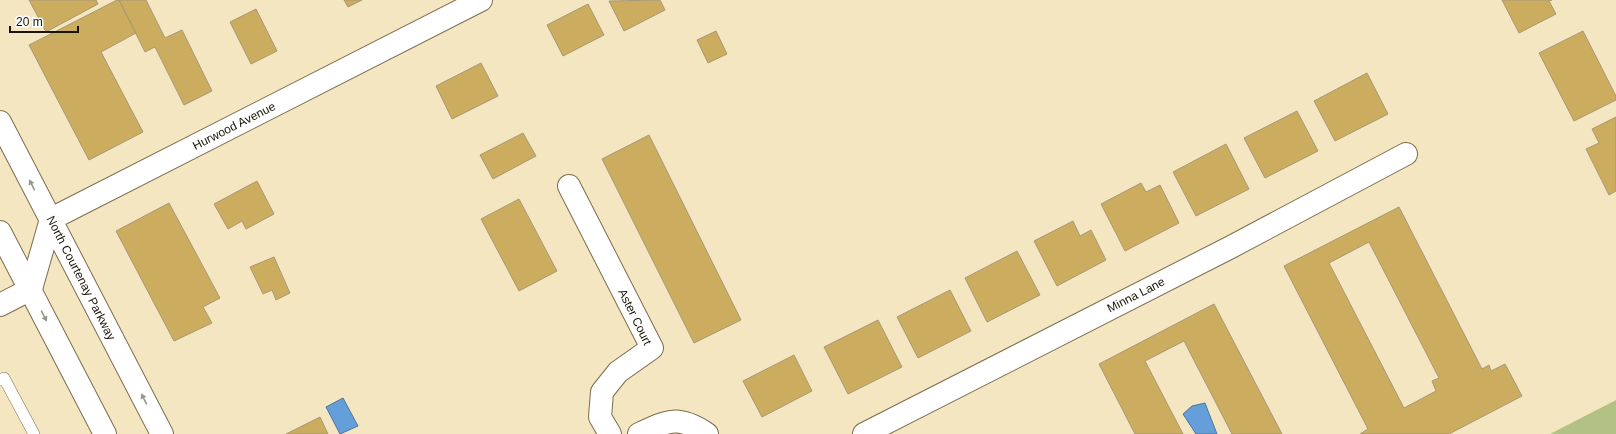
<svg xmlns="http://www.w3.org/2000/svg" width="1616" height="434" viewBox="0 0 1616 434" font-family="Arial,sans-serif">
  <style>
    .green { fill: #b1c284 }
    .water { fill: #659fd9; stroke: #4e759a }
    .building { fill: #ccac5e; stroke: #a79977; fill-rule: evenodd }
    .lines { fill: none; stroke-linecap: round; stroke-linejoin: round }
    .lane-casing { stroke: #7b6d4d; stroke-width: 12 }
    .street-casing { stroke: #7b6d4d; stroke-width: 24 }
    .primary-casing { stroke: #7b6d4d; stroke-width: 24 }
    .lane { stroke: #fff; stroke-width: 11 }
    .street { stroke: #fff; stroke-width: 22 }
    .primary { stroke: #fff; stroke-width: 22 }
    .oneway { fill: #98958f }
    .labels { text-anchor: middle; stroke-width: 4; stroke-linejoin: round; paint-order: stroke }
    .street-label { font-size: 12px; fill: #191407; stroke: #fff }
  </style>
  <rect width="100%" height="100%" fill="#f5e6c2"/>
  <path class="green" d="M1616,400V434H1550Z"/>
  <path class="water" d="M343,398L358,426L340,434L326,407Z
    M1205,403L1217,434H1196L1183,414L1192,406Z"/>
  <path class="building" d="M29,0H96L98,4L46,32Z
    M117,0H119L136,33L101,52L143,132L89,160L29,45Z
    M119,0H146L165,38L182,30L212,91L184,105L155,47L145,52Z
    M344,0H362L348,7Z
    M660,0L665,10L624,31L609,1Z
    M1502,0H1552L1549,1L1556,14L1519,33Z
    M588,4L604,35L563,56L547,25Z
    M256,9L277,51L251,64L230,22Z
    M716,31L727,54L708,63L697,40Z
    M1583,31L1616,96V100L1574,121L1539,53Z
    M481,63L498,96L452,119L436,86Z
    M1367,73L1388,114L1335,141L1314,101Z
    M1297,111L1318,151L1265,178L1244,138Z
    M1616,117V191L1609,195L1586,149L1599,143L1592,129Z
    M523,133L536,156L493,179L480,155Z
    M649,135L741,320L694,343L602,159Z
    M1226,144L1249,189L1196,216L1173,172Z
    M257,181L274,214L246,229L242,221L228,229L214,204Z
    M1141,183L1146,192L1160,185L1179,223L1125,251L1101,204Z
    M519,199L557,271L519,291L481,219Z
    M169,203L220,298L203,307L212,323L174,341L116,231Z
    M1399,207L1482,369L1489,365L1491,371L1505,364L1522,396L1449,434H1360L1368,429L1284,266ZM1369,242L1439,378L1432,381L1436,391L1404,408L1329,263Z
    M1073,221L1080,236L1091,230L1106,260L1057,286L1034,241Z
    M1017,251L1040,295L987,322L965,278Z
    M274,257L290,293L276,300L272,290L263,294L250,267Z
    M950,290L971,331L918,358L897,317Z
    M1214,304L1282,434H1232L1184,341L1145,361L1183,434H1135L1099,364Z
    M878,320L902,367L848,394L824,347Z
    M794,355L812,391L762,417L743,381Z
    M320,417L328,434H286Z"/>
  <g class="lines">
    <g class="lane-casing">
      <path id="lane" d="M0,380L4,378L34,434"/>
    </g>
    <g class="street-casing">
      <path id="street" d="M569,186L652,348L618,372L602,392L600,417L610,434
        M0,305L31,289L51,219L481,0
        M639,434C668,420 679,415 707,434
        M864,434L1231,247L1406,154"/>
    </g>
    <g class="primary-casing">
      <path id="primary" d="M0,122L162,434
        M0,232L105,434"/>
    </g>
    <use href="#lane" class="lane"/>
    <use href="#street" class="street"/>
    <use href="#primary" class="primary"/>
  </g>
  <defs><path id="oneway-solid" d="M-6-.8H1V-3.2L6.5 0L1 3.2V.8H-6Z"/></defs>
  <g class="oneway">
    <use href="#oneway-solid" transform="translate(32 185) rotate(-117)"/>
    <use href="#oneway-solid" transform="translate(44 316) rotate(63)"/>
    <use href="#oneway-solid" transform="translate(144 399) rotate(-117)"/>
  </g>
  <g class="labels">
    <g class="street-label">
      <text transform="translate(234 126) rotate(-27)" y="4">Hurwood Avenue</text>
      <text transform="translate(81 278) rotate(63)" y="4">North Courtenay Parkway</text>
      <text transform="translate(1136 295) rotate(-27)" y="4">Minna Lane</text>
      <text transform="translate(635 317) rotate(64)" y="4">Aster Court</text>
    </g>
  </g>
  <path d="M10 26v6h68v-6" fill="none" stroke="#191407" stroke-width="2"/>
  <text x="16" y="26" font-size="12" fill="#191407" stroke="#ffffff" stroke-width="3" paint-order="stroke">20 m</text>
</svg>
